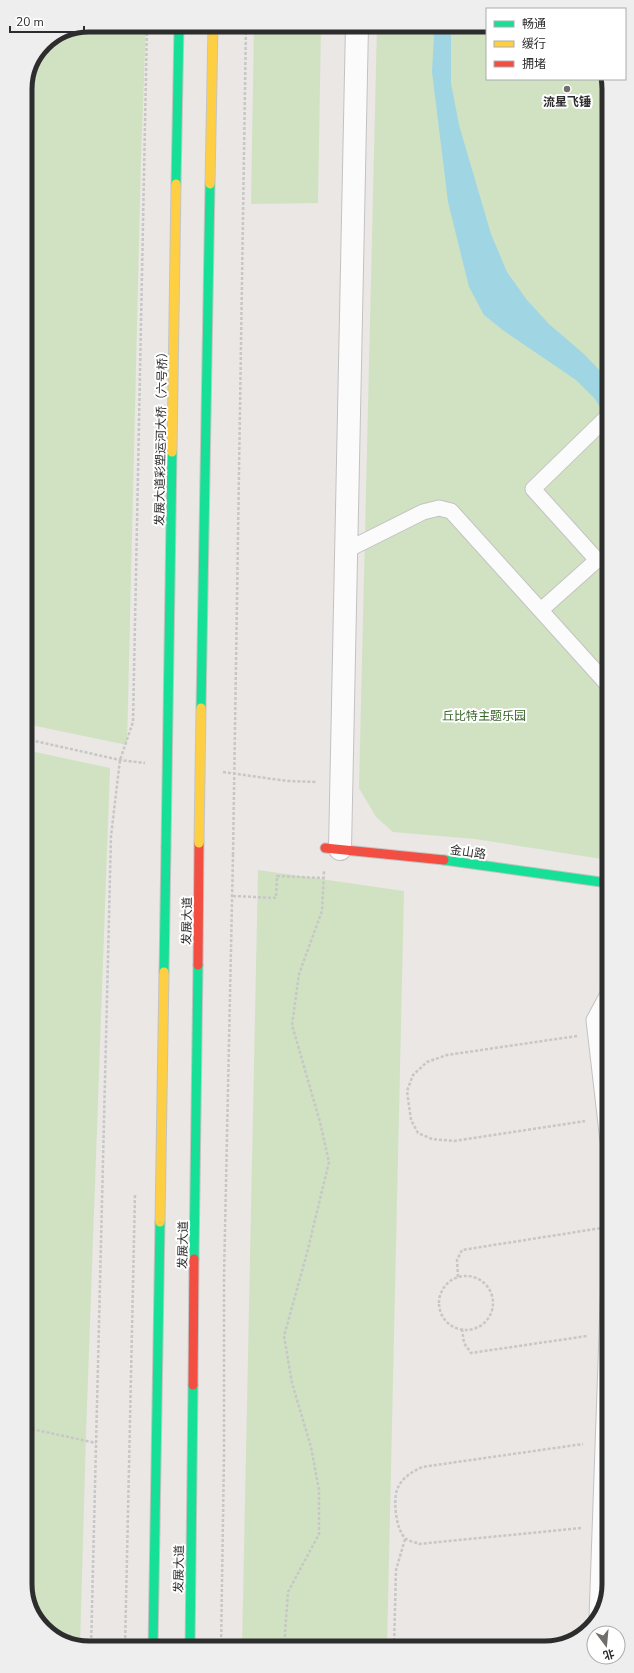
<svg xmlns="http://www.w3.org/2000/svg" width="634" height="1673" viewBox="0 0 634 1673" font-family="'Nunito Sans','Noto Sans SC',sans-serif">
  <style>
    .green { fill: #d1e2c2 }
    .water { fill: #a0d6e3 }
    .lines { fill: none; stroke-linecap: round; stroke-linejoin: round }
    .lane-casing { stroke: #c3c2c3; stroke-width: 17 }
    .street-casing { stroke: #c3c2c3; stroke-width: 24 }
    .fast-casing { stroke: #c3c2c3; stroke-width: 11 }
    .slow-casing { stroke: #c3c2c3; stroke-width: 11 }
    .jam-casing { stroke: #c3c2c3; stroke-width: 11 }
    .path { stroke: #c7c7c7; stroke-width: 2.5; stroke-dasharray: 3 2; stroke-linecap: butt }
    .lane { stroke: #fcfbfb; stroke-width: 15 }
    .street { stroke: #fcfbfb; stroke-width: 22 }
    .fast { stroke: #16e098; stroke-width: 9 }
    .slow { stroke: #ffcf43; stroke-width: 9 }
    .jam { stroke: #f24e42; stroke-width: 9 }
    .fast-bridge-casing { stroke: #c6c4c3; stroke-width: 11; stroke-linecap: butt }
    .slow-bridge-casing { stroke: #c6c4c3; stroke-width: 11; stroke-linecap: butt }
    .path-bridge { stroke: #c7c7c7; stroke-width: 2.5; stroke-dasharray: 3 2; stroke-linecap: butt }
    .fast-bridge { stroke: #16e098; stroke-width: 9 }
    .slow-bridge { stroke: #ffcf43; stroke-width: 9 }
    .poi-dot { fill: #6f6e6d; stroke: #fff; stroke-width: 1.5 }
    .labels { text-anchor: middle; stroke-width: 4; stroke-linejoin: round; paint-order: stroke }
    .poi-label { font-size: 12px; font-weight: bold; fill: #2d2d2d; stroke: #fff }
    .street-label { font-size: 12px; fill: #2d2d2d; stroke: #fff }
    .park-label { font-size: 12px; fill: #356424; stroke: #fff }
    .rim { fill: none; stroke: #2d2d2d; stroke-width: 5 }
  </style>
  <rect width="100%" height="100%" fill="#eae7e5"/>
  <path class="green" d="M89,25H146L141,158L127,745L26,724L25,85L44,44Z
    M254,25H321L318,203L251,204Z
    M377,25H487V79H607L608,860L475,839L393,832L376,817L359,788Z
    M26,750L110,768L86,1434L80,1646L50,1635L27,1601Z
    M258,870L404,891L387,1647H242Z"/>
  <path class="water" d="M436,25H453L451,34V83L459,125L491,234L507,272L527,300L549,324L584,354L607,378V419L595,399L576,380L504,331L484,315L469,287L448,202L432,72L434,35Z"/>
  <g class="lines">
    <g class="lane-casing">
      <path id="lane" d="M347,550L423,512L439,508L451,511L608,685
        M541,610L597,560L533,489L607,417
        M608,994L594,1020L608,1141
        M597,1618L609,1277"/>
    </g>
    <g class="street-casing">
      <path id="street" d="M340,849L357,25"/>
    </g>
    <g class="fast-casing">
      <path id="fast" d="M444,860L608,883
        M164,972L166,847
        M194,1259L198,965
        M190,1647L193,1385
        M153,1648L160,1222"/>
    </g>
    <g class="slow-casing">
      <path id="slow" d="M160,1222L164,972"/>
    </g>
    <g class="jam-casing">
      <path id="jam" d="M325,848L444,860
        M198,965L199,843
        M193,1385L194,1259"/>
    </g>
    <path class="path" d="M26,739L120,760L145,763
      M223,772L287,781L317,782
      M233,896L276,898L277,876L323,878
      M577,1036L447,1055L427,1062L413,1075L407,1091L411,1120L418,1133L432,1139L454,1141L585,1121
      M439 1303a27 27 0 1 1 54 0a27 27 0 1 1-54 0Z
      M458,1277L457,1260L462,1250L608,1227
      M462,1329L464,1343L471,1353L587,1336
      M27,1428L96,1443
      M581,1528L419,1544C415,1542 408,1541 405,1538C396,1529 393,1501 397,1490C401,1478 412,1472 422,1467L583,1444
      M394,1646L396,1570L405,1539
      M221,1647L224,1455V1277L233,855
      M284,1647L288,1592L319,1534V1490L311,1447L292,1383L284,1336L307,1253L329,1162L320,1122L292,1025L299,974L322,911L324,871
      M91,1648L111,836L120,760L133,722L147,25
      M125,1648L135,1194"/>
    <use href="#lane" class="lane"/>
    <use href="#street" class="street"/>
    <use href="#fast" class="fast"/>
    <use href="#slow" class="slow"/>
    <use href="#jam" class="jam"/>
    <g class="fast-bridge-casing">
      <path id="fast-bridge" d="M176,184L179,25
        M201,708L210,184
        M166,847L172,452"/>
    </g>
    <g class="slow-bridge-casing">
      <path id="slow-bridge" d="M210,184L213,25
        M172,452L176,184
        M199,843L201,708"/>
    </g>
    <path class="path-bridge" d="M233,855L246,25"/>
    <use href="#fast-bridge" class="fast-bridge"/>
    <use href="#slow-bridge" class="slow-bridge"/>
  </g>
  <circle class="poi-dot" cx="567" cy="89" r="4"/>
  <g class="labels">
    <g class="poi-label">
      <text x="567" y="106">流星飞锤</text>
    </g>
    <g class="street-label">
      <text transform="translate(161 436) rotate(-89)" y="4">发展大道彩塑运河大桥（六号桥）</text>
      <text transform="translate(468 852) rotate(8)" y="4">金山路</text>
      <text transform="translate(187 921) rotate(-89)" y="4">发展大道</text>
      <text transform="translate(183 1245) rotate(-89)" y="4">发展大道</text>
      <text transform="translate(179 1569) rotate(-89)" y="4">发展大道</text>
    </g>
    <g class="park-label">
      <text x="484" y="720">丘比特主题乐园</text>
    </g>
  </g>
  <path d="M0 0H634V1673H0ZM89 32H545A57 57 0 0 1 602 89V1584A57 57 0 0 1 545 1641H89A57 57 0 0 1 32 1584V89A57 57 0 0 1 89 32Z" fill="#eee" fill-rule="evenodd"/>
  <path class="rim" d="M89 32H545A57 57 0 0 1 602 89V1584A57 57 0 0 1 545 1641H89A57 57 0 0 1 32 1584V89A57 57 0 0 1 89 32Z"/>
  <rect x="486" y="8" width="140" height="72" fill="#ffffff" stroke="#ababab"/>
  <rect x="494" y="21" width="20" height="6" fill="#16e098" stroke="#ababab"/>
  <text x="522" y="28" font-size="12" fill="#2d2d2d">畅通</text>
  <rect x="494" y="41" width="20" height="6" fill="#ffcf43" stroke="#ababab"/>
  <text x="522" y="48" font-size="12" fill="#2d2d2d">缓行</text>
  <rect x="494" y="61" width="20" height="6" fill="#f24e42" stroke="#ababab"/>
  <text x="522" y="68" font-size="12" fill="#2d2d2d">拥堵</text>
  <g transform="translate(606 1645) rotate(164)"><circle r="19" fill="#ffffff" stroke="#ababab"/>
  <path d="M0-3L7 15L0 10L-7 15Z" fill="#6f6e6d"/>
  <text y="-6" font-size="11" font-weight="bold" text-anchor="middle" fill="#2d2d2d">北</text>
  </g>
  <path d="M10 26v6h74v-6" fill="none" stroke="#2d2d2d" stroke-width="2"/>
  <text x="16" y="26" font-size="12" fill="#2d2d2d" stroke="#ffffff" stroke-width="3" paint-order="stroke">20 m</text>
</svg>
